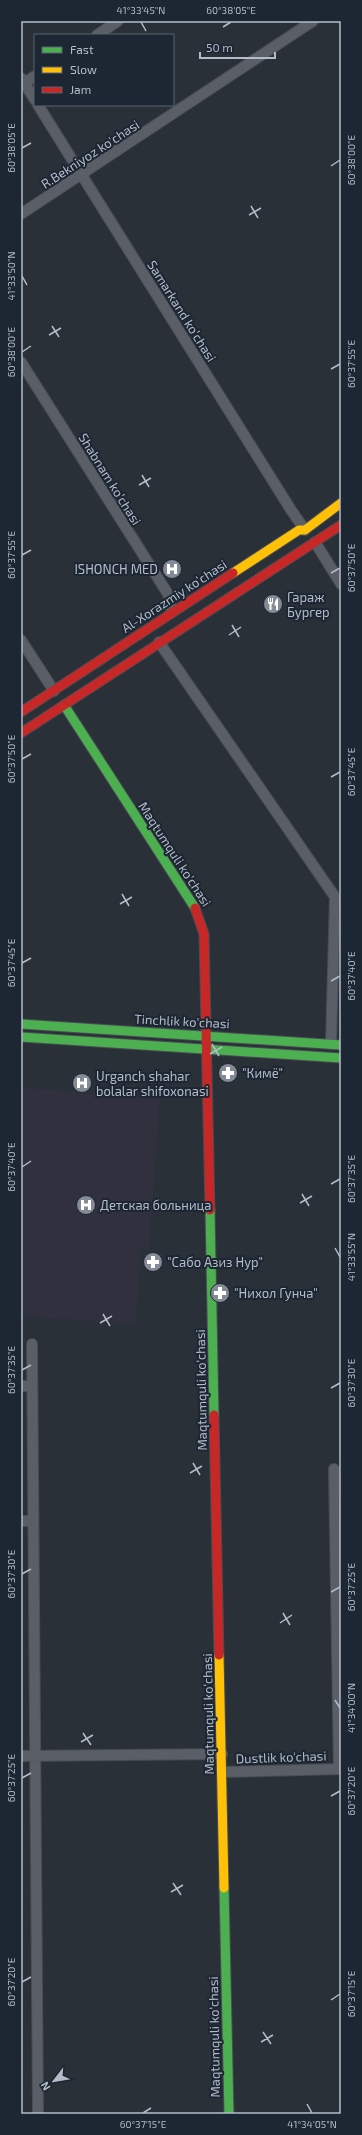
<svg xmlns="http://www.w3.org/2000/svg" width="362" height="2135" viewBox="0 0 362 2135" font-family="'Exo 2',sans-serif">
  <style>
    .medical { fill: #31303e }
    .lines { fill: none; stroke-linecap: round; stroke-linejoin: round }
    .street-casing { stroke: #484c53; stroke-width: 12 }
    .fast-casing { stroke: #484c53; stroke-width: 11 }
    .slow-casing { stroke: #484c53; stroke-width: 11 }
    .jam-casing { stroke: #484c53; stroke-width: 11 }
    .street { stroke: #5a5e66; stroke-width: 10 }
    .fast { stroke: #4caf50; stroke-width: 9 }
    .slow { stroke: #ffc107; stroke-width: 9 }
    .jam { stroke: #c62828; stroke-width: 9 }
    .ticks { fill: none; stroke: #b4bcc9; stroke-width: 1.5 }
    .labels { text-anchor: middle; stroke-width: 4; stroke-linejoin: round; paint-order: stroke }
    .street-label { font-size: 13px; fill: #b4bcc9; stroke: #1d2633 }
    .poi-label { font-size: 13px; fill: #b4bcc9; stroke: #1d2633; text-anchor: start }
    .neatline { fill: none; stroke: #b4bcc9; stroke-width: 1.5 }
    .ticks-label { font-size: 10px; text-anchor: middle; fill: #b4bcc9 }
  </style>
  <rect width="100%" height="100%" fill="#2a3038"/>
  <path class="medical" d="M21,1088L160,1097L149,1249H140L136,1324L21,1316Z"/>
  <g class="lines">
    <g class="street-casing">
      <path id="street" d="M97,35L118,21
        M21,78L35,100
        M24,83L35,76
        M38,105L291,510L305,530
        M21,214L313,21
        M21,362L168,594L172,612
        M315,542L341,584
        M21,640L54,691
        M159,642L335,897L331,1044
        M32,1344L38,2114
        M21,1386H32
        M334,1469L339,1769
        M21,1521H33
        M21,1756L222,1754
        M222,1772L341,1769"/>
    </g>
    <g class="fast-casing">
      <path id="fast" d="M64,705L195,908
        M21,1024L341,1045
        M21,1037L341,1058
        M210,1210L214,1415
        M224,1888L229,2114"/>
    </g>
    <g class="slow-casing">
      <path id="slow" d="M233,573L299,530H305L341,503
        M219,1655L224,1888"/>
    </g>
    <g class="jam-casing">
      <path id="jam" d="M21,712L233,573
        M21,733L341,525
        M195,908L204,934L210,1210
        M214,1415L219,1655"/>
    </g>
    <use href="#street" class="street"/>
    <use href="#fast" class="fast"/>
    <use href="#slow" class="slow"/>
    <use href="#jam" class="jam"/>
  </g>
  <path class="ticks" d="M141,22L146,31M223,27L231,22M22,148L31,143M331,166L340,160M251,206L258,218M249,215L261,208M22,276L27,285M52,326L59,337M49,335L61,328M22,352L31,346M331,369L340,364M142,475L149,487M139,485L151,478M22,555L31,550M331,573L340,568M232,625L239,637M229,635L241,627M22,759L31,754M331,777L340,772M122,894L129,906M120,904L132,897M22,963L31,958M331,981L340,976M212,1044L219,1056M210,1054L222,1047M22,1167L31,1161M331,1184L340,1179M302,1194L309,1206M300,1203L312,1196M335,1248L340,1257M103,1314L110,1326M100,1323L112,1316M22,1370L31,1365M331,1388L340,1383M193,1463L200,1475M190,1473L202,1466M22,1574L31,1569M331,1592L340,1587M283,1613L290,1625M280,1623L292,1615M335,1700L340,1708M83,1733L91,1745M81,1742L93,1735M22,1778L31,1773M331,1796L340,1791M173,1883L181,1895M171,1892L183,1885M22,1982L31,1977M331,2000L340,1994M263,2032L271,2044M261,2042L273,2035M307,2104L312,2113M143,2113L151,2108"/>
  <defs>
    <g id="hospital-disc" transform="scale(1)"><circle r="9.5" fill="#848b96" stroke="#1d2633"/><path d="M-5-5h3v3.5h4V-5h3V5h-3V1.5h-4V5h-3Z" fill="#fff"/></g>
    <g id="restaurant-disc" transform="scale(1)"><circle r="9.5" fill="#848b96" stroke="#1d2633"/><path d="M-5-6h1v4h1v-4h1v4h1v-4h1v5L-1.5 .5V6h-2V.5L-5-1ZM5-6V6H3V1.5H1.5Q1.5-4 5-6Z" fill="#fff"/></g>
    <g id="pharmacy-disc" transform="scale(1)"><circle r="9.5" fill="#848b96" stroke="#1d2633"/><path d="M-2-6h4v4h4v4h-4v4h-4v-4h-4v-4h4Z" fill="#fff"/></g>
  </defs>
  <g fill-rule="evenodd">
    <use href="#hospital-disc" x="172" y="569"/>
    <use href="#restaurant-disc" x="273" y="604"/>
    <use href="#pharmacy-disc" x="228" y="1073"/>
    <use href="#hospital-disc" x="82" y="1083"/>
    <use href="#hospital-disc" x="86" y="1205"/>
    <use href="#pharmacy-disc" x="153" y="1262"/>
    <use href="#pharmacy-disc" x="220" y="1293"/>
  </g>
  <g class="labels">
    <g class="street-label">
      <text transform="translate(90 154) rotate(-33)" y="5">R.Bekniyoz ko'chasi</text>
      <text transform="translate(182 311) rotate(58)" y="5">Samarkand ko’chasi</text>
      <text transform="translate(110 479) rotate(58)" y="5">Shabnam ko’chasi</text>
      <text transform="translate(174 596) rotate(-33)" y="5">Al-Xorazmiy ko’chasi</text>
      <text transform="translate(175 854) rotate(57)" y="5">Maqtumquli ko'chasi</text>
      <text transform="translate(182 1021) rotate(3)" y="5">Tinchlik ko'chasi</text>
      <text transform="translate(201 1390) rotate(-91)" y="5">Maqtumquli ko'chasi</text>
      <text transform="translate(208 1714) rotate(-91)" y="5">Maqtumquli ko'chasi</text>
      <text transform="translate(281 1757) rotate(-2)" y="5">Dustlik ko'chasi</text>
      <text transform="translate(214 2037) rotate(-91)" y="5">Maqtumquli ko'chasi</text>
    </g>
    <g class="poi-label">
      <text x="158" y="574" text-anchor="end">ISHONCH MED</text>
      <text x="287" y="602">Гараж<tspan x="287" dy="15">Бургер</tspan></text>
      <text x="242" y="1078">"Кимё"</text>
      <text x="96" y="1081">Urganch shahar<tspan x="96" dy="15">bolalar shifoxonasi</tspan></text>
      <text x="100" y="1210">Детская больница</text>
      <text x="167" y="1267">"Сабо Азиз Нур"</text>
      <text x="234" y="1298">"Нихол Гунча"</text>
    </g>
  </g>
  <rect width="362" height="2135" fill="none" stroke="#1d2633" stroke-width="44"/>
  <rect x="34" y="34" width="140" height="72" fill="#1d2633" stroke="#59626f"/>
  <rect x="42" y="47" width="20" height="6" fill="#4caf50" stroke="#59626f"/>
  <text x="70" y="54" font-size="12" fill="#b4bcc9">Fast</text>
  <rect x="42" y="67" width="20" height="6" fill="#ffc107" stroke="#59626f"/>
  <text x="70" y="74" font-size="12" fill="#b4bcc9">Slow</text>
  <rect x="42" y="87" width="20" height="6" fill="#c62828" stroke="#59626f"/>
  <text x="70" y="94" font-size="12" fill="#b4bcc9">Jam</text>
  <g transform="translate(54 2081) rotate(239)" stroke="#1d2633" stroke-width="3" paint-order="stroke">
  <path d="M0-3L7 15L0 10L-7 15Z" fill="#b4bcc9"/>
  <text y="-6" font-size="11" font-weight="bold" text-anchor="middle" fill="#b4bcc9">N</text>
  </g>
  <path d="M200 52v6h75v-6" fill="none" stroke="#b4bcc9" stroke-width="2"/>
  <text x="206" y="52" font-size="12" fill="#b4bcc9" stroke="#1d2633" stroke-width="3" paint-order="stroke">50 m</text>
  <rect x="22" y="22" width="318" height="2091" class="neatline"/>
  <g class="ticks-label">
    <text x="141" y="14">41°33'45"N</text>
    <text x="231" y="14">60°38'05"E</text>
    <text transform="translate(11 148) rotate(-90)" y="4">60°38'05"E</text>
    <text transform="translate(351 160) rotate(-90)" y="4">60°38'00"E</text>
    <text transform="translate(11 276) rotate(-90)" y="4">41°33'50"N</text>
    <text transform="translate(11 352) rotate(-90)" y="4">60°38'00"E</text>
    <text transform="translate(351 364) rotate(-90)" y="4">60°37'55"E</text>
    <text transform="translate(11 555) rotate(-90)" y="4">60°37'55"E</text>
    <text transform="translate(351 568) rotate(-90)" y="4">60°37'50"E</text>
    <text transform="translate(11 759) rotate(-90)" y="4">60°37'50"E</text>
    <text transform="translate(351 772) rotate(-90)" y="4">60°37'45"E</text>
    <text transform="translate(11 963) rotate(-90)" y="4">60°37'45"E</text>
    <text transform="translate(351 976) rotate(-90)" y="4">60°37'40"E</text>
    <text transform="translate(11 1167) rotate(-90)" y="4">60°37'40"E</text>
    <text transform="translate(351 1179) rotate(-90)" y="4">60°37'35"E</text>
    <text transform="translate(351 1257) rotate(-90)" y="4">41°33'55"N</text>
    <text transform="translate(11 1370) rotate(-90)" y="4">60°37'35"E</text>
    <text transform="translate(351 1383) rotate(-90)" y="4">60°37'30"E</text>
    <text transform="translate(11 1574) rotate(-90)" y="4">60°37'30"E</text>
    <text transform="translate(351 1587) rotate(-90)" y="4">60°37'25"E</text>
    <text transform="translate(351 1708) rotate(-90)" y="4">41°34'00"N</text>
    <text transform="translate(11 1778) rotate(-90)" y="4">60°37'25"E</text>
    <text transform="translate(351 1791) rotate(-90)" y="4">60°37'20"E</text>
    <text transform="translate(11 1982) rotate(-90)" y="4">60°37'20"E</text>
    <text transform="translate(351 1994) rotate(-90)" y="4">60°37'15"E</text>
    <text x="143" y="2128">60°37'15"E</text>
    <text x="312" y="2128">41°34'05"N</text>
  </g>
</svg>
